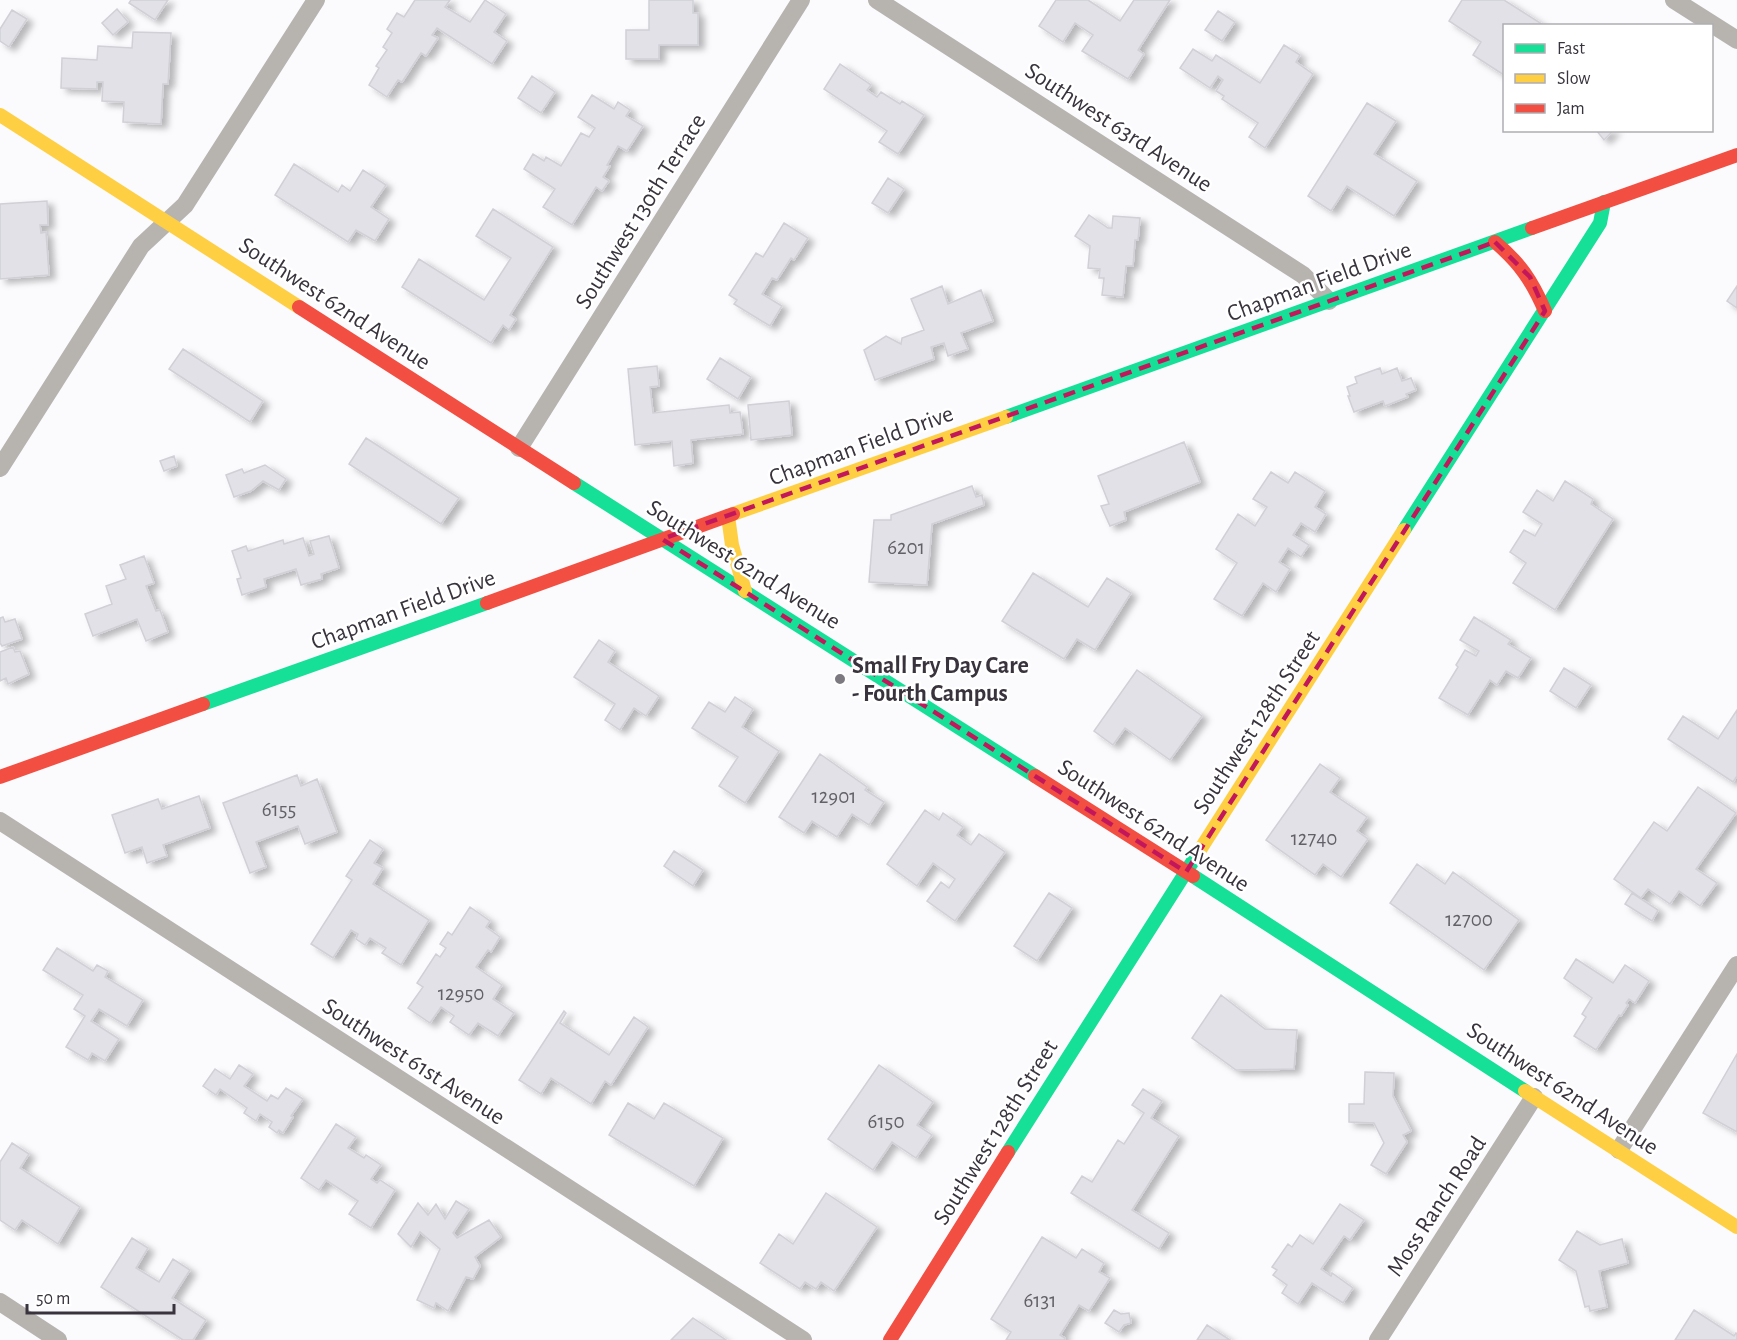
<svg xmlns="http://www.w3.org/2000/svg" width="1737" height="1340" viewBox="0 0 1737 1340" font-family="'Alegreya Sans',sans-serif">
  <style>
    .building { fill: #e2e1e8; stroke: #d0d0d6; stroke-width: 1.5; filter: url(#shadow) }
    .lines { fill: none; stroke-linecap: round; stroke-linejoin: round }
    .street { stroke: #b7b4b0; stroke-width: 18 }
    .fast { stroke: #16e098; stroke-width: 14 }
    .slow { stroke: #ffcf43; stroke-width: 14 }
    .jam { stroke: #f24e42; stroke-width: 14 }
    .marked { fill: none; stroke: #c2185b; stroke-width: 4.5; stroke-dasharray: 12 8; stroke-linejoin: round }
    .poi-dot { fill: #7c7980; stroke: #fff; stroke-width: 2 }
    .labels { text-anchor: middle; stroke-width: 5; stroke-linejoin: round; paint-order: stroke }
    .number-label { font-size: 21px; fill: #636068 }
    .street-label { font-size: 24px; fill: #38333c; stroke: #fff }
    .poi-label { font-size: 24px; font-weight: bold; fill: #38333c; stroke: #fff; text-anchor: start }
  </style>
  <defs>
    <filter id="shadow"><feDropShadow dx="6" dy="4" stdDeviation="3" flood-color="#0004"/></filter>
  </defs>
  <rect width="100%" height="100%" fill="#fbfafd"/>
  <path class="building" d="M131,0H168L155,20L129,3Z
    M415,0H450L445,7L470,22L485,0L506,14L494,32L507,41L492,64L437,28L432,35L438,38L426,56L421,53L402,82L398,80L387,97L369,85L379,68L376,66L387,50L383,47L392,33L387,29L397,13L404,17Z
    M649,0H693V13H698V45H659V59H626V30H649Z
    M1056,0H1088L1120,21L1134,0H1170L1138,50L1144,54L1128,79L1082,51L1093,35L1075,23L1063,42L1039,26Z
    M1462,0H1504L1545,26H1504V75L1473,55L1481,42L1449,21Z
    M117,9L128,22L113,35L102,23Z
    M12,10L27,19L9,47L0,41V29Z
    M1218,11L1235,22L1222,41L1205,30Z
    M133,32L171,33L168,84H163L161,124L123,122L124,102L102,101L103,82H97V89L61,88L62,58L97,60L98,46L132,48Z
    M1284,45L1300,55L1296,62L1313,74L1265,148L1249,137L1258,123L1222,99L1224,96L1216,91L1223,80L1218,76L1210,88L1180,68L1193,49L1212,61L1216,55L1260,83Z
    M840,64L871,85L867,90L877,97L881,92L900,104L902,101L924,115L898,154L879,142L887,131L824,89Z
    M532,76L555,92L541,113L518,98Z
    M592,95L614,109L618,102L630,110L626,116L643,126L627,151L618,146L607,165L610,166L603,177L609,181L602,191L596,187L572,225L543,207L555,189L524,169L533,154L544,161L546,157L561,166L581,133L589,137L595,128L578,117Z
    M1367,103L1396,121L1374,154L1417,181L1394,216L1347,186L1331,211L1308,196Z
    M1596,130H1614L1604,140Z
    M294,164L338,192L342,185L350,191L363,170L386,185L371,207L389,219L375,241L356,230L348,242L275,195Z
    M888,178L904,189L888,213L872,203Z
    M47,201L48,225H40L41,233L46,232L49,275L0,279V204Z
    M493,209L553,247L510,315L516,319L509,330L503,325L491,343L402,287L419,259L484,300L511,258L476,236Z
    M1089,215L1108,228H1112L1113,216L1140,218L1138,240H1135L1133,266H1126L1123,297L1102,295L1104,278H1099L1100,269L1088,268L1090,246L1075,236Z
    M784,223L808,238L794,260L791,258L777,280L772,278L762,294L782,306L770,326L734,304L737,300L729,295L756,253L763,257Z
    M942,286L948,304L981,290L993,321L961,333L968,349L948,356L944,343L931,347L934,359L875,380L864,350L886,336L901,344L902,338L924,330L911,299Z
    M1737,286V308L1727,301Z
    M183,349L263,401L250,422L169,369Z
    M720,358L751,377L738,399L707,379Z
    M657,366L659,386L650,387L653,413L729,405L730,413L740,412L743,434L691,440L693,463L674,466L672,441L635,445L628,369Z
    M1380,368L1382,374L1397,368L1402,381L1411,378L1416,390L1406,394L1408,397L1385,406L1383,401L1354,412L1348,396H1350L1347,387L1357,383L1355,377Z
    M789,401L792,435L751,440L748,405Z
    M366,438L459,498L441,524L349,464Z
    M1184,442L1200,482L1124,512L1126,520L1110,526L1101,506L1109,504L1098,476Z
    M174,456L177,466L164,471L160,461Z
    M265,465L286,479L279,490L263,481L251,491L234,497L226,475L242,469L244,473Z
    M1271,472L1288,483L1295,472L1325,491L1315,507L1326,514L1315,532L1301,523L1293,535L1309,545L1301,557L1288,548L1279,562L1290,569L1276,592L1263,583L1242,616L1214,599L1237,563L1216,549L1238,514L1255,526L1267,507L1253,499Z
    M1565,481L1593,499L1591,504L1613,519L1555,610L1513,583L1526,563L1510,552L1524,530L1535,536L1542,524L1523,512L1537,490L1553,501Z
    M972,486L976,497L982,495L984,505L932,524L927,585L869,582L874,520H891V515Z
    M329,536L339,568L321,574L322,579L301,585L296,569L264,579L266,587L242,595L237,579L241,578L232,551L246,546L248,551L283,540L284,544L303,538L309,556L314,554L310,541Z
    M144,556L154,583L146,586L156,611L160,610L168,632L146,641L137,619L93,636L85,614L112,604L106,586L126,579L120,565Z
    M1033,573L1088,607L1107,578L1131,593L1095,650L1077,639L1064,659L1002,621Z
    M3,617L5,622L15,619L22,639L2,646L0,643V618Z
    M1474,617L1511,640L1508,644L1531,658L1518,678L1506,671L1497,685L1490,680L1468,715L1439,698L1458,667L1456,665L1465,650L1476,656L1479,651L1460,640Z
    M599,640L615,651L608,662L659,696L646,716L634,708L620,730L605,720L615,704L574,677Z
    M13,647L15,652L20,651L29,674L8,684L6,678L0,681V652Z
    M1564,668L1591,685L1576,708L1550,691Z
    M1137,670L1202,716L1170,760L1125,728L1113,745L1094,731Z
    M735,697L753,709L742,727L779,751L745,803L719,786L738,757L692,728L709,702L725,712Z
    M1737,710V776L1733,782L1668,739L1683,716L1718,739Z
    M820,754L867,787L865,790L884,802L869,825L852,814L837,837L812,821L804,833L779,817Z
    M1320,764L1340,778L1330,792L1367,817L1357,831L1368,839L1341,877L1323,864L1315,875L1266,840Z
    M297,775L301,786L317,779L337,832L305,844L298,826L256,842L266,867L250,873L223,803Z
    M1698,787L1736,813L1696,869L1717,883L1700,906L1679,891L1670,904L1648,889L1641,898L1614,879L1654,822L1667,831Z
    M199,796L210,828L163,845L167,856L147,863L142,847L125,853L112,815L158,799L162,809Z
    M925,810L939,820L943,813L963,827L957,835L971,845L979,834L1005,852L955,921L927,901L941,882L949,888L955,879L933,863L917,886L887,864Z
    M370,840L383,849L374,863L383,868L373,884L429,920L401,965L382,953L386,948L370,938L365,945L356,939L358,934L351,930L333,958L311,944L352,880L346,876Z
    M674,851L703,870L693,886L664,866Z
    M1417,864L1445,884L1453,872L1519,920L1484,970L1390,903Z
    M1049,893L1072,908L1037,961L1014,946Z
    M1632,893L1658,910L1652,921L1625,904Z
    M470,907L490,921L486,927L500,937L491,952L488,950L476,967L502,985L493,999L514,1013L498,1036L478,1023L469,1035L450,1022L454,1016L441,1007L430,1023L408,1008L423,987L417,983L436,954L440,957L446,948L440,944L448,932L452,935Z
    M57,948L93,971L97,965L108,971L105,977L143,1000L127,1026L99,1009L91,1021L119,1039L105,1061L92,1053L88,1060L66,1047L85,1016L74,1009L83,995L43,970Z
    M1576,959L1613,983L1625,965L1649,981L1635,1003L1629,999L1626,1003L1628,1005L1621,1016L1619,1015L1596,1050L1574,1036L1586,1017L1582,1014L1592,998L1564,978Z
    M1221,995L1265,1029L1297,1030L1294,1069L1236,1070L1192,1038Z
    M564,1011L566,1013L560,1023L609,1055L634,1017L648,1027L611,1085L605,1081L591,1104L551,1078L541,1094L519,1080Z
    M1737,1054V1132L1703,1113Z
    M239,1065L253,1074L244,1086L267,1101L271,1095L278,1099L286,1088L303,1099L291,1116L293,1117L283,1133L279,1130L277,1133L269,1127L272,1122L260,1114L256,1121L244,1113L247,1108L220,1089L216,1095L203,1086L215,1069L230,1079Z
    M879,1065L933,1102L917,1125L932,1135L916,1158L892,1142L873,1170L828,1139Z
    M1365,1072L1394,1073L1393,1096L1411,1131L1403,1135L1407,1142L1386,1174L1371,1165L1384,1143L1374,1123L1349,1122V1104H1364Z
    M1143,1089L1162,1101L1151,1118L1179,1136L1132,1210L1169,1233L1159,1249L1071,1193L1082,1176L1092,1182L1118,1140L1124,1144L1144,1113L1132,1105Z
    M628,1103L654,1119L664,1103L723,1138L694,1186L609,1135Z
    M336,1124L356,1137L348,1148L364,1158L366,1155L381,1165L371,1179L377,1183L380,1180L395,1190L371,1228L349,1214L358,1201L326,1180L319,1190L301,1178Z
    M12,1143L29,1154L20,1168L80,1207L58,1244L22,1220L15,1230L0,1220V1162Z
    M826,1193L877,1227L834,1291L821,1282L816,1289L805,1282L800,1289L760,1263L779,1234L793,1244Z
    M456,1201L469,1209L453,1233L457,1238L489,1220L501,1237L475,1257L480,1266L473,1279L466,1277L448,1311L436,1303L434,1308L417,1300L440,1249L420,1232L411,1247L398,1234L418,1203L428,1215L436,1204L445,1219Z
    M1340,1204L1364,1220L1350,1240L1344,1236L1321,1269L1331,1276L1332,1273L1353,1288L1343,1303L1312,1283L1298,1304L1282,1293L1287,1285L1273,1275L1277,1270L1272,1267L1288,1244L1292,1247L1300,1235L1313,1244Z
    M1577,1231L1600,1245L1622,1239L1628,1263L1599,1271L1607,1307L1590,1311L1589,1306L1585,1307L1576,1271L1559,1260Z
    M1042,1237L1076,1258L1082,1249L1104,1263L1099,1272L1110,1278L1089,1311L1079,1305L1060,1335L1065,1338L1064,1340H1006L1011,1332L991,1319Z
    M132,1238L148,1248L136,1268L159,1282L173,1259L190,1270L172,1298L206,1320L193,1340H183L101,1287Z
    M1114,1310L1121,1314L1129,1313L1131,1323L1124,1325L1119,1332L1105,1323Z
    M1694,1310L1734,1336L1736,1333L1737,1334V1340H1675Z
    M693,1318L726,1340H671Z
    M1207,1325L1230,1340H1197Z"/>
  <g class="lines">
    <path class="street" d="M877,0L1303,275L1329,301
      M1674,0L1737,40
      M519,448L801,0
      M0,468L141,246L185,205L316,0
      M0,821L803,1340
      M1619,1150L1737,965
      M0,1302L58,1340
      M1378,1340L1534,1097"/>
    <path class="fast" d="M1006,417L1532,228
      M574,483L1035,776
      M1404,530L1600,223L1604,202
      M203,704L487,603
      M1193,876L1525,1091
      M1008,1152L1198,853"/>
    <path class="slow" d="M0,115L299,307
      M733,514L1006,417
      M728,516L732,545L745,591
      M1198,853L1404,530
      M1525,1091L1737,1227"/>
    <path class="jam" d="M1532,228L1737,155
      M1495,242C1520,263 1532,281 1545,311
      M299,307L574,483
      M487,603L733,514
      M1035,776L1193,876
      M0,777L203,704
      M890,1340L1008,1152"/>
  </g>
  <path class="marked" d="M1495,242L1530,277L1545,311L1186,872L662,539Z"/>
  <circle class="poi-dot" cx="840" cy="679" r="6"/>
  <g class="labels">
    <g class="number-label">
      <text x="906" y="554">6201</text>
      <text x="834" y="803">12901</text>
      <text x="279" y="816">6155</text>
      <text x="1314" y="845">12740</text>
      <text x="1469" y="926">12700</text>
      <text x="461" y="1000">12950</text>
      <text x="886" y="1128">6150</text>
      <text x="1040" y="1307">6131</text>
    </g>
    <g class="street-label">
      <text transform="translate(1119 127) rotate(33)" y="8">Southwest 63rd Avenue</text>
      <text transform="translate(640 211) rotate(-58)" y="8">Southwest 130th Terrace</text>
      <text transform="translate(1319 281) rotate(-20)" y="8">Chapman Field Drive</text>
      <text transform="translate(335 303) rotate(33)" y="8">Southwest 62nd Avenue</text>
      <text transform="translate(861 445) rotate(-20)" y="8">Chapman Field Drive</text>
      <text transform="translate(744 564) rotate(32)" y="8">Southwest 62nd Avenue</text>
      <text transform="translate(403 609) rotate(-20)" y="8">Chapman Field Drive</text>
      <text transform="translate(1256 722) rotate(-57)" y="8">Southwest 128th Street</text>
      <text transform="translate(1154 825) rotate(33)" y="8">Southwest 62nd Avenue</text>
      <text transform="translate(414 1061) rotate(33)" y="8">Southwest 61st Avenue</text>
      <text transform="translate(1563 1088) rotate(33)" y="8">Southwest 62nd Avenue</text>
      <text transform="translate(995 1132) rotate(-58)" y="8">Southwest 128th Street</text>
      <text transform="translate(1436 1206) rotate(-57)" y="8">Moss Ranch Road</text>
    </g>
    <g class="poi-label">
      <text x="852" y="673">Small Fry Day Care<tspan x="852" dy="28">- Fourth Campus</tspan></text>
    </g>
  </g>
  <rect x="1503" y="24" width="210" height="108" fill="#ffffff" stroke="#afadb1" stroke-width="1.5"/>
  <rect x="1515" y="44" width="30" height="9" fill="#16e098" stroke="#afadb1" stroke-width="1.5"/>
  <text x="1557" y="54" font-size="18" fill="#38333c">Fast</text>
  <rect x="1515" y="74" width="30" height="9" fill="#ffcf43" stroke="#afadb1" stroke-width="1.5"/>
  <text x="1557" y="84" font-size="18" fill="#38333c">Slow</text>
  <rect x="1515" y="104" width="30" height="9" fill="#f24e42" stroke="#afadb1" stroke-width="1.5"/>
  <text x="1557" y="114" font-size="18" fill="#38333c">Jam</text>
  <path d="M27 1304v9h147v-9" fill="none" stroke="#38333c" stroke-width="3"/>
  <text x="36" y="1304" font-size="18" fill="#38333c" stroke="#ffffff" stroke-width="4.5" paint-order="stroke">50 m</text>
</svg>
